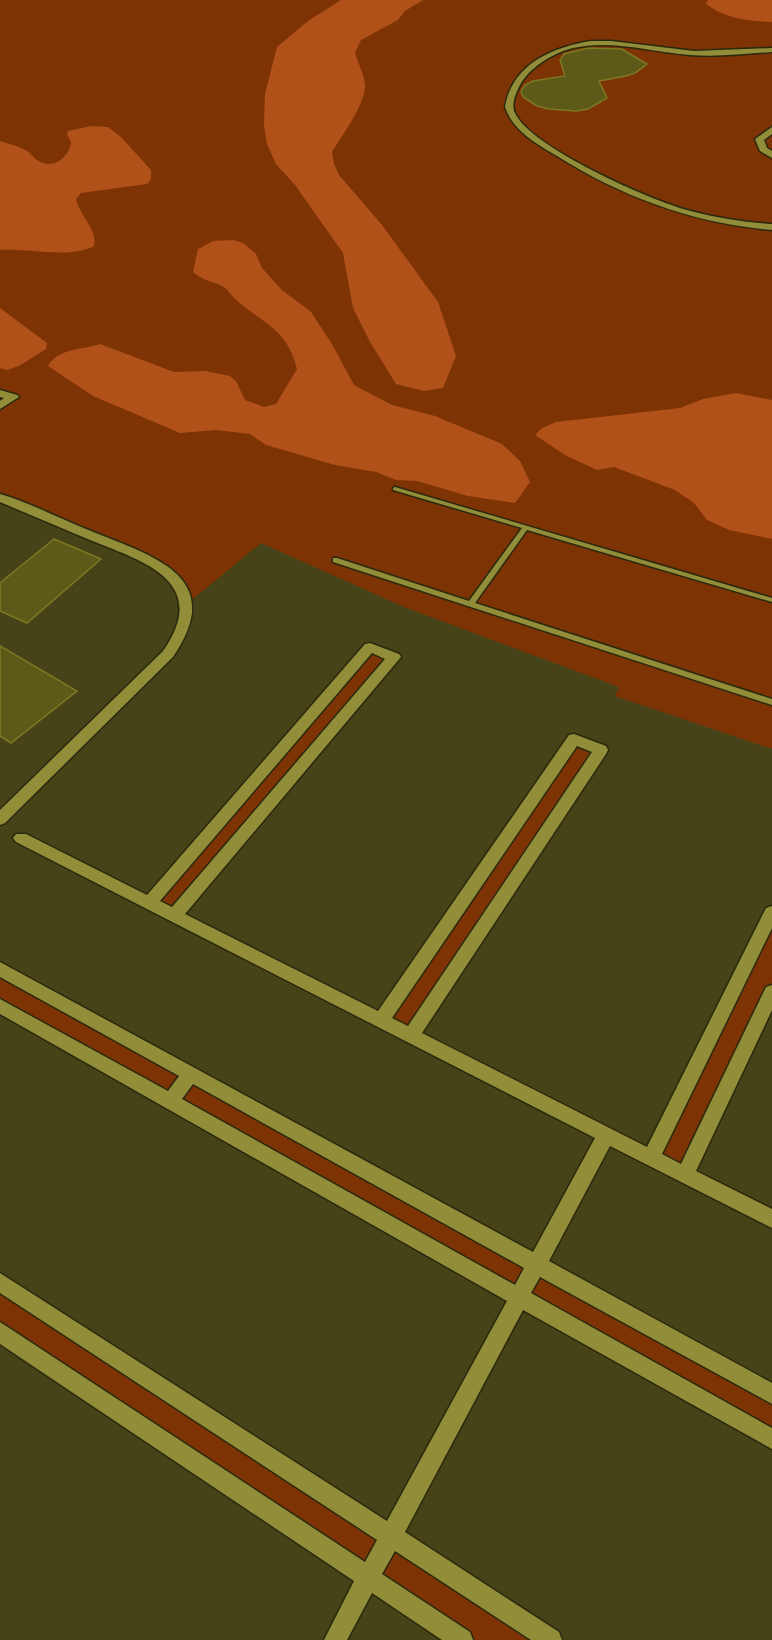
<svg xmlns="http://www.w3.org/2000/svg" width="772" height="1640" viewBox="0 0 772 1640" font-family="Overpass,sans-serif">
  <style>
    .green { fill: #7d3304 }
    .forest { fill: #b1511a }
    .building { fill: #5d5a19; stroke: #7e7922; stroke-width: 1.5 }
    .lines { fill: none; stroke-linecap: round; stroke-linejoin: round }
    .service-casing { stroke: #2a290e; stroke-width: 3 }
    .minor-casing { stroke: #2a290e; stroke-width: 3 }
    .service { fill: #928d39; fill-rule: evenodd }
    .minor { fill: #928d39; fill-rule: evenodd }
  </style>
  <rect width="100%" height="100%" fill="#454317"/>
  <path class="green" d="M0,0H772V749L615,696L619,687L404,607L261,543L187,604L167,571L0,498Z
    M370,647L394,657L174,916L149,903Z
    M574,739L601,750L411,1036L381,1021Z
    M772,912V992L685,1175L651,1158Z
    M0,969L772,1394V1439L0,1006Z
    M0,1282L551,1640H462L0,1332Z"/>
  <path class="forest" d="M341,0H423L405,11L398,20L361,40L355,53C358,64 364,73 365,85C366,103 342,136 332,152L334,164L339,175L382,225L438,302L456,356L443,388L424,391L396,384L370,342L353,308L343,253L295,185L276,164L267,144L264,126L265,94L277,47L308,21Z
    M708,0H772V22C748,21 726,19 706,4Z
    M91,126L108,127L121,137L151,170V179L147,184L81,193L76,199C80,216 98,230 94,246C70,259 28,248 0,250V141C9,144 19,146 27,151C31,153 33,158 37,160C52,171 69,158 71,142L67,135L68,131Z
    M233,240L243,243L256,254L262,268L282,290L311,312L332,344L354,385L392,405L435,416L502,444L520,461L530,482L515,503L468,496L417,481L396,480L376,472L335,465L266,445L250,434L216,430L180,433L93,396L48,366C58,348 82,350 100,344L174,372L205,371L230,376L236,381L245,400L264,407L276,404L297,369C287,328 263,324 235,299C230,294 227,288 222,286C211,281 202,280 193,272L198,249L213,241Z
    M0,308L47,343L46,349L19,366L7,370L0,368Z
    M736,393L772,400V539L729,530L707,520L694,503L675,490L614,467L597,470L565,455L535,435L542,428L556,422L680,408L703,399Z"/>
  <path class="building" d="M588,48L622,49L647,64L635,73L626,76L599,81L607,98L588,109L576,111L549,109L537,106L523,97L521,91L525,85L533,81L565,76L560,60L564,54Z
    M54,539L101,559L27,623L0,611V583Z
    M0,646L77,691L11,743L0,736Z"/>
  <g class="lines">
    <g class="service-casing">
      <path id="service" d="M395,487L772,598V602L527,530L475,603L772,699V705L333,562V558H337L469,601L522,528L393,490V488Z"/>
    </g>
    <g class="minor-casing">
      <path id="minor" d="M591,41H611L694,51L772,48V52C745,54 717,57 690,55C652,52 611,39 573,48C553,53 528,68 519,87C515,95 511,105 515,113C530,147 650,200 687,210C715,218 743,222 772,224V230C693,223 624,198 557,156C537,144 513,131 505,107C512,64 553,47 591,41Z
        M772,127V134L764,140L767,148L772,151V158L760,151L755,139Z
        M0,390L17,395L19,397L0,409V401L4,398L0,397Z
        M0,494C29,502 58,518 86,529C148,555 230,574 173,657L5,823L0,825V810L163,651C212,581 142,561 90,540C60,527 30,515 0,502Z
        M370,643L399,654L401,657L185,914L378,1011L569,735L574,734L606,746L608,750L606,754L422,1033L647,1147L764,912L766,908L772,906V928L662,1154L681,1164L766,987L772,985V1010L696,1171L772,1209V1228L610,1146L549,1261L772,1383V1404L540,1277L531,1293L772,1428V1449L523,1310L405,1532L559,1632L562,1640H531L395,1551L382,1574L470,1632L473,1640H442L372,1593L347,1640H324L354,1581L0,1344V1322L365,1562L377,1540L0,1293V1273L387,1521L507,1301L0,1014V999L168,1091L179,1076L0,977V962L533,1252L595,1138L16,842L13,838L16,834H26L147,895L365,644ZM372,653L385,659L172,907L160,901ZM577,746L592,752L408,1026L392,1018ZM193,1084L524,1268L515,1285L182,1099Z"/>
    </g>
    <use href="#service" class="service"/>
    <use href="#minor" class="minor"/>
  </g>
</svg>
